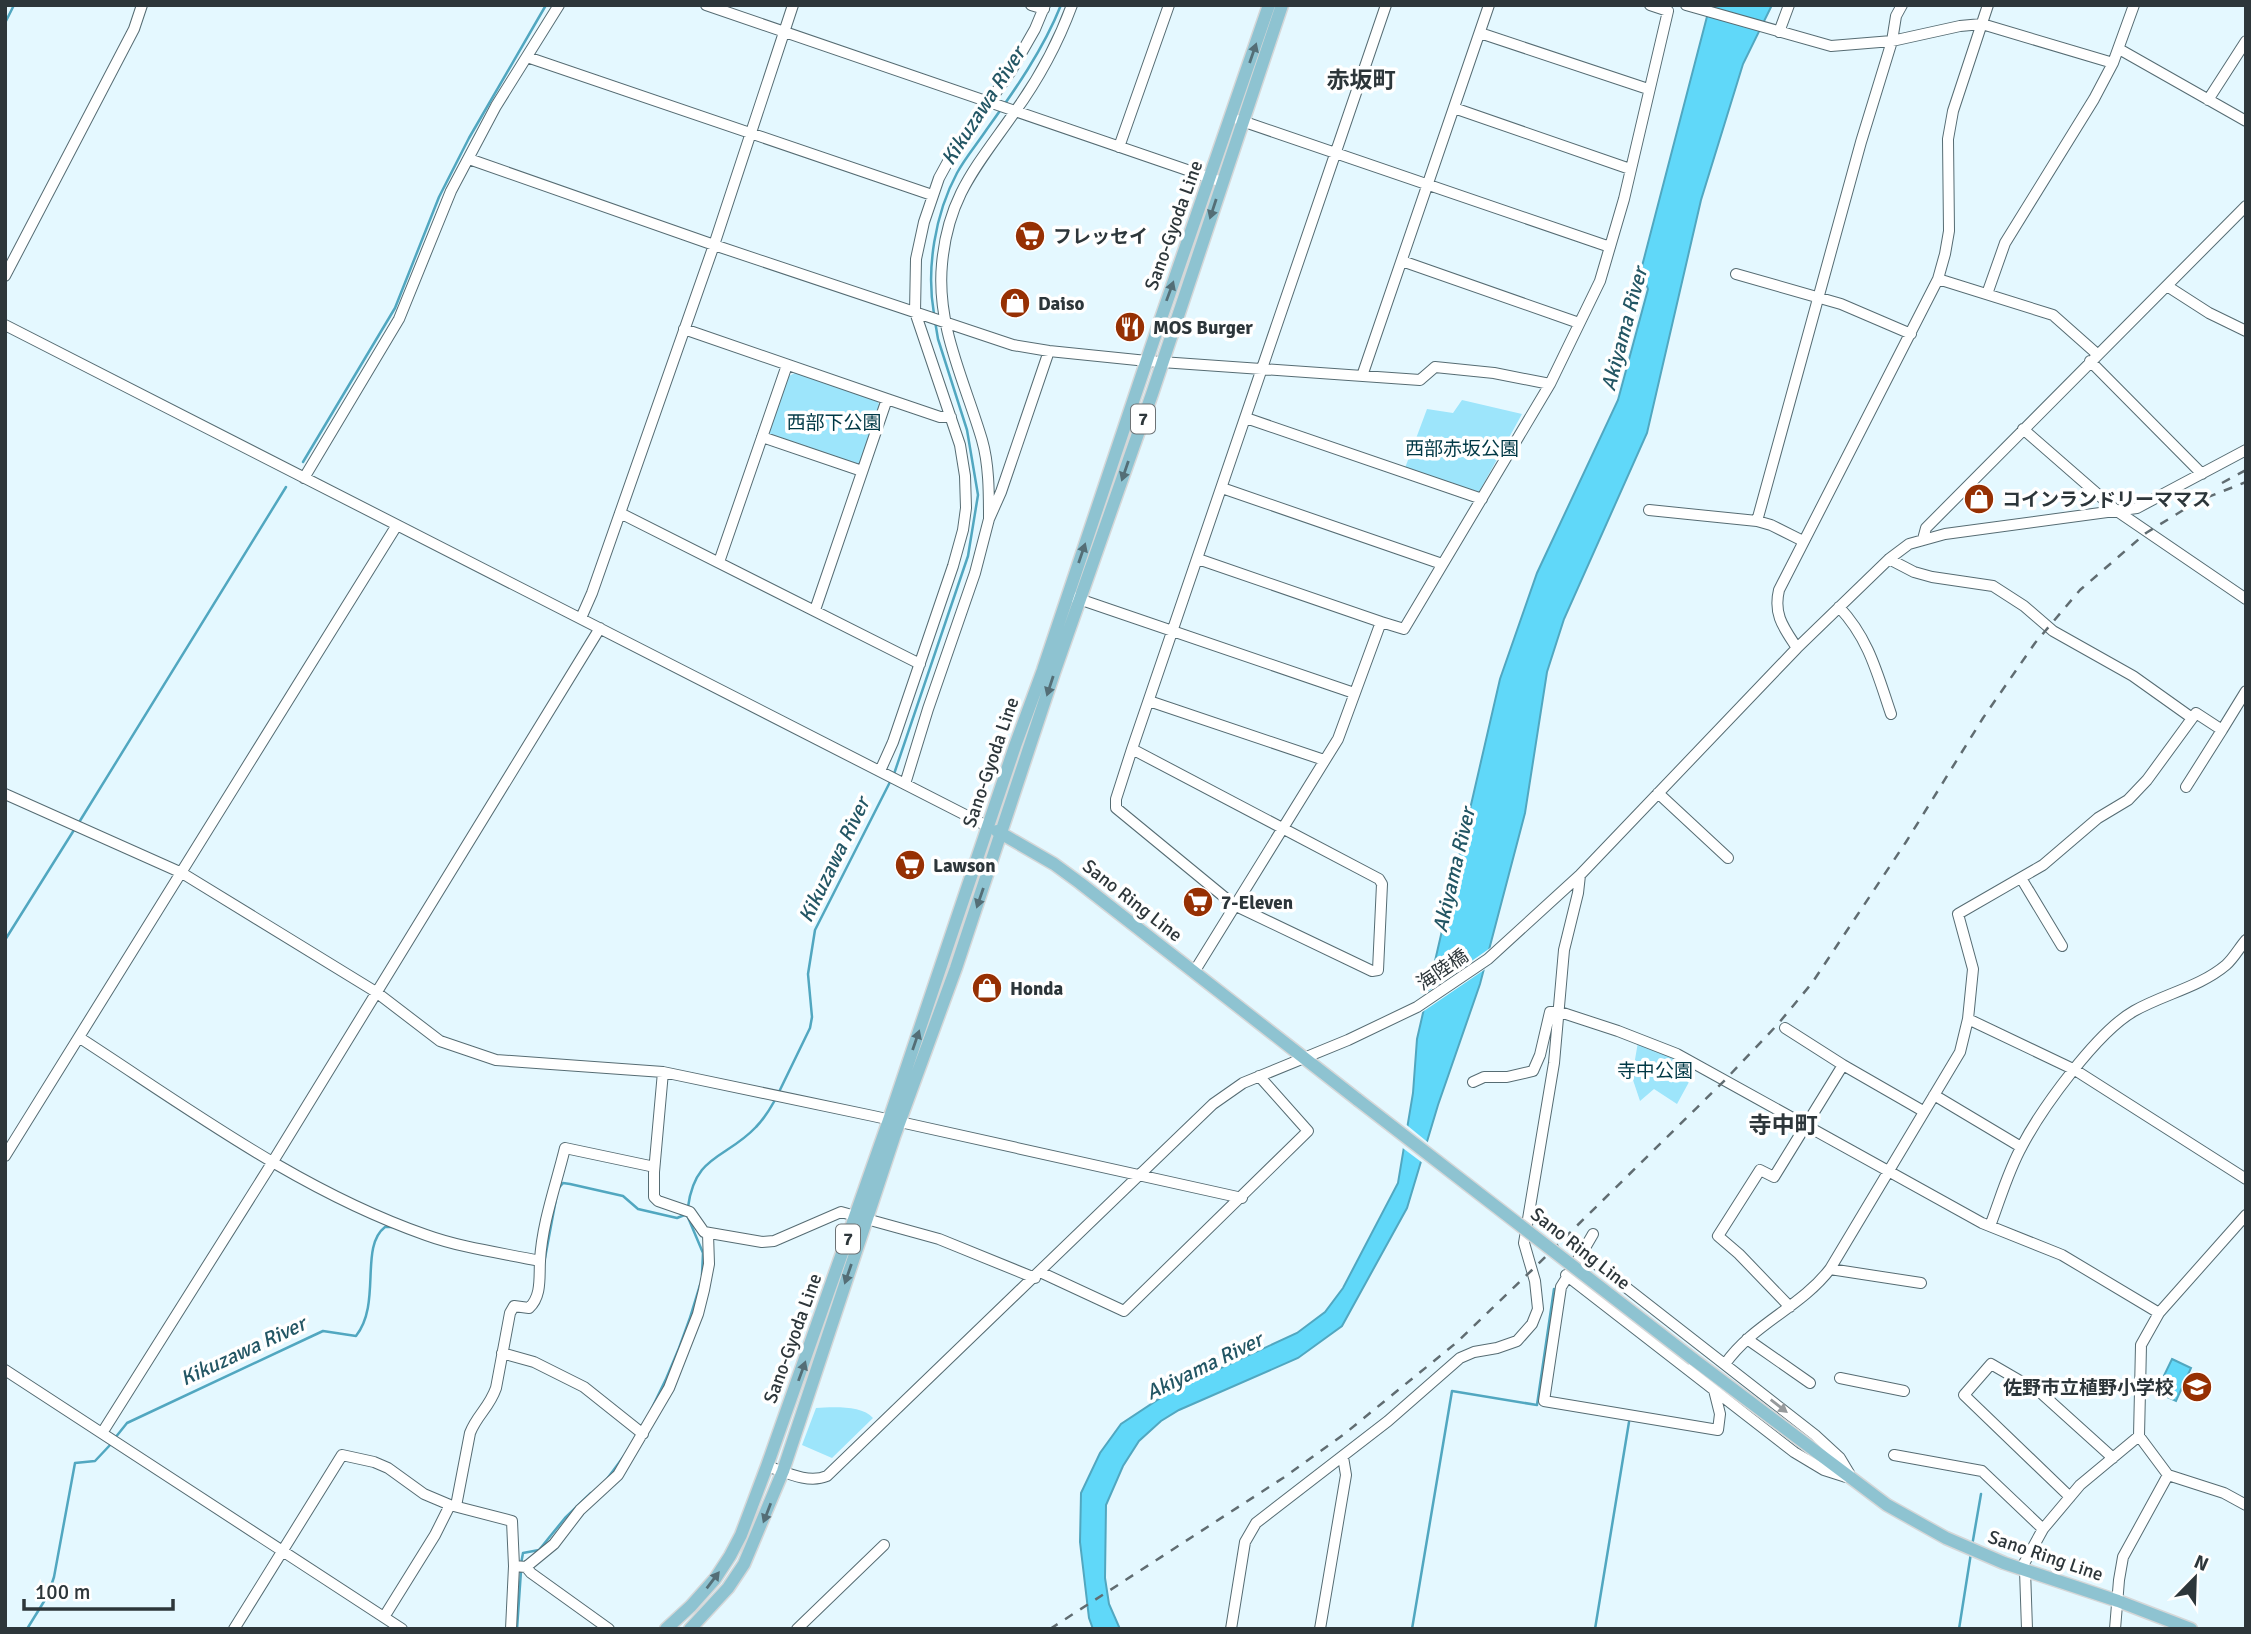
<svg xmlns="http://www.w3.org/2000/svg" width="2251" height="1634" viewBox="0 0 2251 1634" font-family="Signika,'Noto Sans JP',sans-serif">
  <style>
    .green { fill: #9de5fb }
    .water { fill: #60d8f9; stroke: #51a7c0; stroke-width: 2 }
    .pier { fill: #e4f8ff }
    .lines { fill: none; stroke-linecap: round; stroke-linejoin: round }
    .stream { stroke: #51a7c0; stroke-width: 2.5 }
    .minor-casing { stroke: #566c73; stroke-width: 12 }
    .major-casing { stroke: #d5d7d8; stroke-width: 15 }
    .minor { stroke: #fff; stroke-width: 10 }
    .major { stroke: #8ec3d1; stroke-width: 12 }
    .rail { stroke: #606c71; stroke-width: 2.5; stroke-dasharray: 9 9; stroke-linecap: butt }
    .major-bridge-casing { stroke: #d5d7d8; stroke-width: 15; stroke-linecap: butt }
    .major-bridge { stroke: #8ec3d1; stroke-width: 12 }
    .oneway { fill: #546e76 }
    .oneway2 { fill: #969a9c }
    .labels { text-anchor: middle; stroke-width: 7; stroke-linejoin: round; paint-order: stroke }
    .shield { fill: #fff; stroke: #6c7275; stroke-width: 2 }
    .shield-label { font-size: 18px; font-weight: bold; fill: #2d363a }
    .street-label { font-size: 19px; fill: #2d363a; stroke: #fff }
    .poi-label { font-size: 19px; font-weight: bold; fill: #2d363a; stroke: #fff; text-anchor: start }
    .park-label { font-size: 19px; fill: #003845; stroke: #fff }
    .water-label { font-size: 21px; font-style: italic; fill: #235664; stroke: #fff }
    .quarter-label { font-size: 23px; font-weight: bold; fill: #2d363a; stroke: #fff }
  </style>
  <rect width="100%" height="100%" fill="#e4f8ff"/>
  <path class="green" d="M795,373L876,399L880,406L860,463L856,466L772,438L769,433L789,376Z
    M1462,400L1522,414L1479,492L1405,468L1427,409L1453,413Z
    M1638,1042L1678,1057L1689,1082L1677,1104L1654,1089L1640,1101L1632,1077Z
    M816,1408C832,1407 862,1405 873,1418L832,1458L802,1445Z"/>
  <path class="water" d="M1710,5H1772L1743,64L1701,200L1647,433L1564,619L1547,672L1525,813L1480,984L1438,1105L1407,1208L1342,1326L1298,1358L1179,1410L1161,1421L1139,1441L1123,1466L1106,1505L1105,1578L1109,1604L1120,1629H1093L1089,1618L1080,1542L1081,1493L1100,1453L1121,1424L1171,1391L1297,1333L1325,1312L1343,1288L1398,1183L1413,1093L1417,1039L1500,679L1537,573L1618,400L1648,289L1641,270Z
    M2172,1359L2191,1368L2176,1401L2156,1392Z"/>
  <path class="pier" d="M1493,946L1487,968L1418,1015L1423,995Z
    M1403,1122L1430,1144L1424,1164L1400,1146Z"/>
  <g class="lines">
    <path class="stream" d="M5,23L14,5
      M934,314C926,269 935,214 957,173C965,158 977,144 987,129C1015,90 1043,50 1061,5
      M303,462L395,308L439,197L469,138L546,5
      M894,774L968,556L978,495L967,430L938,339L935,321
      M78,824L286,487
      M5,940L74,830
      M778,1094L810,1028L812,1017L808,974L815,930L891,780
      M558,1189L563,1183L570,1184L623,1196L638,1209L677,1218L687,1214
      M688,1207C695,1154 726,1159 756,1127C764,1119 770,1109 775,1100
      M687,1215L703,1253L702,1275
      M545,1258L556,1199
      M652,1408C672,1369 688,1328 700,1285
      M115,1438L127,1423L308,1338L323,1331L356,1336C382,1303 359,1247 385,1227H395
      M607,1479L624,1456
      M1972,1546L1981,1494
      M521,1564L523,1553L539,1550L565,1518L591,1493
      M27,1629L48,1595L54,1577L75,1463L95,1461L111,1444
      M517,1629L521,1571
      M1412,1629L1452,1391L1537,1405L1554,1289
      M1595,1629L1629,1422
      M1959,1629L1971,1553"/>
    <g class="minor-casing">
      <path id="minor" d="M706,5L1222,182
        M1031,5L1044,9
        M1686,5L1831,46L1892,41L1960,26L1982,24L2113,63L2134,5
        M1779,32L1789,5
        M1480,33L1648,89
        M2119,49L2246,121
        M527,57L932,195
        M2208,100L2246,41
        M1454,108L1630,169
        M1239,120L1610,247
        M1119,147L1169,5
        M469,159L714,245L1013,345L1049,351L1147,361L1420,380L1435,367L1494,373L1550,384L1600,281L1624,199L1668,11L1650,5
        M1402,261L1579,323
        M1736,274L1841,304L1911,334
        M5,276L134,29L142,5
        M1938,279L2053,315L2097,354
        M2167,286L2209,313L2246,331
        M1987,294L2005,243L2094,99L2113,63
        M5,325L987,826
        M684,329L887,399L940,417H951
        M2090,361L2202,474
        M1362,376L1489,5
        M1246,418L1482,499
        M2023,429L2117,511L2246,599
        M762,437L862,471
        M304,478L399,319L451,191L496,106L559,5
        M1222,488L1442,564
        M1649,510L1757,521L1771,525L1803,541
        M620,513L920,664
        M989,519C989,493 989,464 982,440C965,382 936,326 942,264C948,196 977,166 1014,113C1038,80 1058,43 1072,5
        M1757,521L1861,142L1892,41L1896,16L1902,5
        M1923,539L1926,528L2246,206
        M1198,559L1381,622
        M1889,559L1914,572L1932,577L1993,586L2024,606L2053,631L2133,676L2192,718
        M719,562L787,365
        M1073,597L1354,693
        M1839,607C1869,639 1877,673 1891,714
        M815,610L887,399
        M581,618L592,593L714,245L793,5
        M1797,648C1784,628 1773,615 1779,590L1938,279L1945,254L1949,231L1948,139L1953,111L1988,5
        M1149,701L1324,760
        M1132,749L1379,879L1382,884L1378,970L1372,971L1234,905L1116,808V799L1132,749L1386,5
        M880,771L893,742L953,566L963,530L966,508L965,476L960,445L915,312L916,259L924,222L939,178L951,156L1011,71L1035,29L1045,5
        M905,784L928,709L975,573L989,519L1001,492L1049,351
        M2186,787L2222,730
        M1658,793L1728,858
        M5,794L182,873L376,992L440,1041L496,1060L663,1072L873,1116L1242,1198
        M2021,878L2062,946
        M1194,972L1338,739L1381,622L1404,629L1550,384
        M1968,1019L2075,1070L2246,1179
        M1785,1028L1843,1065L1923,1111
        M80,1038C191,1110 300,1191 426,1235C462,1248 502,1253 540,1261
        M663,1072L654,1172V1197L658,1201L690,1212L704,1232L762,1242L774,1241L841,1212L939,1239L1035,1278
        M1473,1082L1484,1077H1507L1533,1071L1540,1055L1550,1012H1560L1618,1031L1677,1054L1982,1223L2062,1255L2159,1313L2141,1345L2139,1436L2080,1485L2043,1529L2021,1569
        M1934,1095L2021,1147
        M5,1156L397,525
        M1990,1226C2000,1200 2008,1171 2022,1146C2042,1108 2097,1032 2134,1011C2164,994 2200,987 2226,965C2234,958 2239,948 2246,940
        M1582,1253L1593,1234
        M1830,1269L1921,1283
        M1040,1272L1124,1311L1308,1131L1259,1076
        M1566,1275L1794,1452L1824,1470L1846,1477
        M1790,1307L1739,1254L1718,1236L1760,1170L1774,1177L1843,1065
        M2159,1313L2246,1215
        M1747,1339L1810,1383
        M502,1353L534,1362L584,1387L643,1434
        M1725,1364C1753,1324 1801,1307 1830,1269L1960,1052L1968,1019L1973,969L1958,914L2043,865L2098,818L2128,800L2147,780L2196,713L2222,730L2246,691
        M5,1370L402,1629
        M1840,1378L1904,1391
        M1714,1390L1720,1414L1718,1430L1544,1401L1561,1287L1582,1253L1815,1435L1840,1458L1849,1473
        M102,1433L272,1163L600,628
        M1894,1455L1982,1471L2043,1529
        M767,1466C785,1472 808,1484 827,1476L1213,1104L1243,1083L1348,1040L1417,1007L1488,959L1580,875L1797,648L1889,559L1909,544L1945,534L2137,508L2246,450
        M2168,1475L2224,1493L2246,1505
        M2070,1497L1964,1395L1991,1364L2041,1393L2113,1458
        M456,1506L470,1433C477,1415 489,1408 496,1388L510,1313L514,1306L529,1308C542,1296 539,1277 540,1261C542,1223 556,1185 565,1148L650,1166L654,1168V1172
        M526,1567L531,1573L609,1629
        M2025,1570L2027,1629
        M384,1617L435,1535L450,1505
        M234,1629L342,1455L374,1462L388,1468L424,1494L450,1505L512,1521L514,1566L526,1567L554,1544L580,1510L618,1475L669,1388L698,1314L704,1290L709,1264L708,1234
        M511,1629L514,1566
        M797,1629L884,1545
        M1231,1629L1245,1542L1256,1523L1388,1421L1460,1358L1474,1352L1497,1348L1517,1341L1532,1324L1538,1309L1535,1281L1524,1243L1554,1063L1564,950L1578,893L1580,875
        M1320,1629L1346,1475L1343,1457
        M2115,1629L2119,1580L2123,1557L2168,1475L2139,1436"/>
    </g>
    <g class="major-casing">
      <path id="major" d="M997,831L1054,864L1080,883L1358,1100
        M1693,1359L1887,1505L1946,1538L2004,1563L2118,1601L2191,1629
        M666,1629L691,1606L715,1579L730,1556L741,1535L767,1466L889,1120L1015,746L1043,670L1157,330L1269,5
        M690,1629L728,1588L744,1564L783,1471L894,1137L956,968L1054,673L1152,394L1282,5"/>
    </g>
    <use href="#minor" class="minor"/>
    <use href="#major" class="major"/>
    <path class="rail" d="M2222,483L2246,470
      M1050,1629L1283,1478L1343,1435L1456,1343L1532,1270L1725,1080L1778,1024L1812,983L1906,842L1983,718L2035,643L2080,590L2146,533L2198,501L2246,482"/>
    <g class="major-bridge-casing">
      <path id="major-bridge" d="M1358,1100L1693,1359"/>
    </g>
    <use href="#major-bridge" class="major-bridge"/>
  </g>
  <defs><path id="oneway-solid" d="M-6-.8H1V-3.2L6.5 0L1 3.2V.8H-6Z" transform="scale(1.75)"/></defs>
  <g class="oneway">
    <use href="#oneway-solid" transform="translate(1253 53) rotate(-71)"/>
    <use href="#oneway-solid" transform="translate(1213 209) rotate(108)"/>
    <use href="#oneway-solid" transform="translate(1170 291) rotate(-70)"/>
    <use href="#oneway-solid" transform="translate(1125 471) rotate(109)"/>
    <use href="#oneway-solid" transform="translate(1082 553) rotate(-71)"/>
    <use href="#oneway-solid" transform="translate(1050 686) rotate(108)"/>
    <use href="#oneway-solid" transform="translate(980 898) rotate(109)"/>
    <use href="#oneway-solid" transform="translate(916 1040) rotate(-71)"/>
    <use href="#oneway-solid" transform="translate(848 1274) rotate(109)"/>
    <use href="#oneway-solid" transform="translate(802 1371) rotate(-70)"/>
    <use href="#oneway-solid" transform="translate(767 1513) rotate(111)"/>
    <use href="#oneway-solid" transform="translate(713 1580) rotate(-53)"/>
  </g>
  <use class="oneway2" href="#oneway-solid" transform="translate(1779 1406) rotate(38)"/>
  <defs>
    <g id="supermarket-disc" transform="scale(1.575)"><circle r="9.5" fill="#963003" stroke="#fff"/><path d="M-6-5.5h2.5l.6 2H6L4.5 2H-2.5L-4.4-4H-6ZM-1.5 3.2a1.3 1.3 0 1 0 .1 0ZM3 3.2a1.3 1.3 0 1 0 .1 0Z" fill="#fff"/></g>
    <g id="shop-disc" transform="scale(1.575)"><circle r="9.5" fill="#963003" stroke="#fff"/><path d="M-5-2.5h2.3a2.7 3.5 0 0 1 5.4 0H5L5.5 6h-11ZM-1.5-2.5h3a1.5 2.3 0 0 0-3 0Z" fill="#fff"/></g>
    <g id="restaurant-disc" transform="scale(1.575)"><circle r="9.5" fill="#963003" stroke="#fff"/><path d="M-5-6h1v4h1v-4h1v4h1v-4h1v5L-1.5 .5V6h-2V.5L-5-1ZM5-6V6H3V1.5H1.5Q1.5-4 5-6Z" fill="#fff"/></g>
    <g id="school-disc" transform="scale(1.575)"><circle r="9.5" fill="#963003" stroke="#fff"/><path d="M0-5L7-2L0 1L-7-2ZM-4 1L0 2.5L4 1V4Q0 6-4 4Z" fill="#fff"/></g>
  </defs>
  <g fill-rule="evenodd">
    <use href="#supermarket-disc" x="1030" y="236"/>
    <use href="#shop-disc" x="1015" y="303"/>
    <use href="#restaurant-disc" x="1130" y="327"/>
    <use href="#shop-disc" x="1979" y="499"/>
    <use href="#supermarket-disc" x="910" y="865"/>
    <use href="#supermarket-disc" x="1198" y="902"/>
    <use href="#shop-disc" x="987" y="988"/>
    <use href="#school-disc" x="2197" y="1387"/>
  </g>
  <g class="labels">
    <g class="shield">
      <rect x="1131" y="404.5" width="24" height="29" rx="5"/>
      <rect x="836" y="1224.5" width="24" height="29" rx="5"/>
    </g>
    <g class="shield-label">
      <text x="1143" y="425">7</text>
      <text x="848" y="1245">7</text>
    </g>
    <g class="street-label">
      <text transform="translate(1173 225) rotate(-70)" y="7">Sano-Gyoda Line</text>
      <text transform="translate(990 762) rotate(-71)" y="7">Sano-Gyoda Line</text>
      <text transform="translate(1133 900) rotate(38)" y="7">Sano Ring Line</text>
      <text transform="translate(1442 969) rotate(-34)" y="7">海陸橋</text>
      <text transform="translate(1581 1248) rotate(38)" y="7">Sano Ring Line</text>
      <text transform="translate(792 1338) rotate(-70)" y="7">Sano-Gyoda Line</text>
      <text transform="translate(2046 1555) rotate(19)" y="7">Sano Ring Line</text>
    </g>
    <g class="poi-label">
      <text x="1053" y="243">フレッセイ</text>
      <text x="1038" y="310">Daiso</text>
      <text x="1153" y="334">MOS Burger</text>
      <text x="2002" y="506">コインランドリーママス</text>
      <text x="933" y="872">Lawson</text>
      <text x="1221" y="909">7-Eleven</text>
      <text x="1010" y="995">Honda</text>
      <text x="2174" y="1394" text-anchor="end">佐野市立植野小学校</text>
    </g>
    <g class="park-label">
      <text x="834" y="429">西部下公園</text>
      <text x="1462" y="455">西部赤坂公園</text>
      <text x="1655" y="1077">寺中公園</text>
    </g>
    <g class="water-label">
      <text transform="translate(983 106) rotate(-57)" y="7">Kikuzawa River</text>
      <text transform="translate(1624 329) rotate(-75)" y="7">Akiyama River</text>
      <text transform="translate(834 860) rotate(-64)" y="7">Kikuzawa River</text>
      <text transform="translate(1454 870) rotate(-77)" y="7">Akiyama River</text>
      <text transform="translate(243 1351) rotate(-25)" y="7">Kikuzawa River</text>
      <text transform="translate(1204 1366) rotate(-26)" y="7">Akiyama River</text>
    </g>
    <g class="quarter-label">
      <text x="1361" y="88">赤坂町</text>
      <text x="1783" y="1133">寺中町</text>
    </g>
  </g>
  <rect width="2251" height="1634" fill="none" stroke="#2d363a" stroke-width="14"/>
  <g transform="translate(2195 1578) rotate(23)" stroke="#ffffff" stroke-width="5" paint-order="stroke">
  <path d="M0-5L12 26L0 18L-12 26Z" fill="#2d363a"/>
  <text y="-10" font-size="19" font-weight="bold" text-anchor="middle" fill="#2d363a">N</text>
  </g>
  <path d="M24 1599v10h149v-10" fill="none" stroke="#2d363a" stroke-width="3.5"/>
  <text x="35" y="1599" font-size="21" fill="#2d363a" stroke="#ffffff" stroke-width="5" paint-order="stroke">100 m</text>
</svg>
